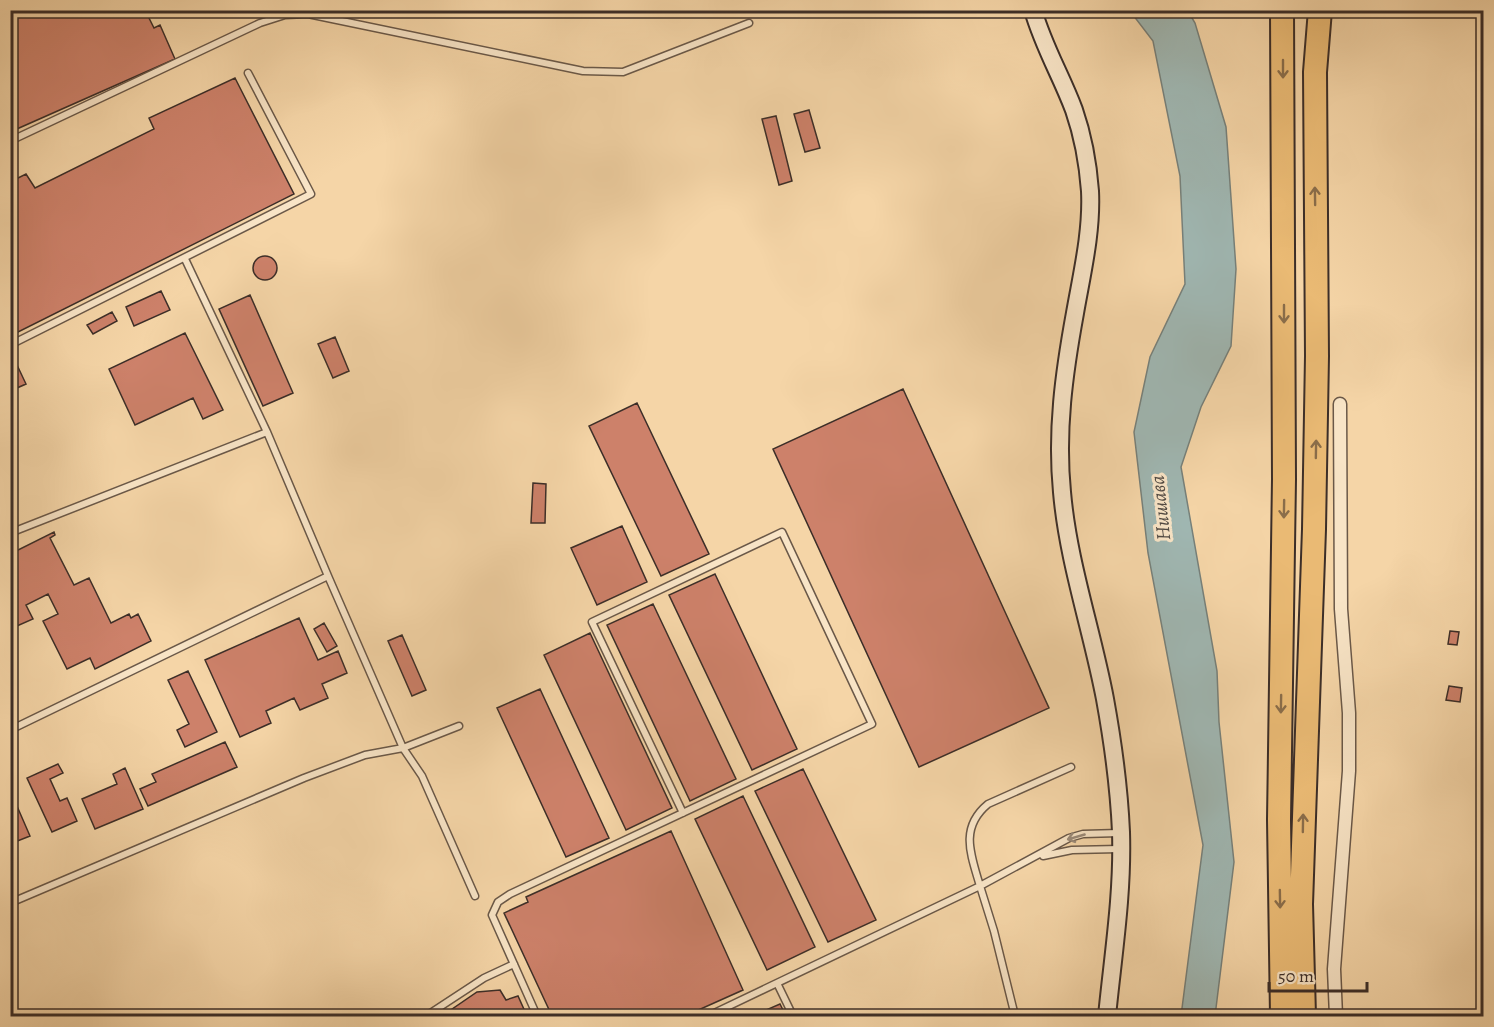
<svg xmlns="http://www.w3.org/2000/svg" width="1494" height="1027" viewBox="0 0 1494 1027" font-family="Alegreya,serif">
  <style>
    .water { fill: #9fb6b1; stroke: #77807a; stroke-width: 1.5 }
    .building { fill: #cd816a; stroke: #3c2e28; stroke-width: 1.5 }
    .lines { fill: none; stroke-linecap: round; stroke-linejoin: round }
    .lane-casing { stroke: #6a5848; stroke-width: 9 }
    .street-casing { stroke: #6a5848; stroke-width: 15 }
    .secondary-casing { stroke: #3c2e28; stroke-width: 20 }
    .highway-casing { stroke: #3c2e28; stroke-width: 26 }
    .lane { stroke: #f8e4c6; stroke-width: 6 }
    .street { stroke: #f8e4c6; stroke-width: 12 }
    .secondary { stroke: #f8e4c6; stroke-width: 16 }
    .highway { stroke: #eaba74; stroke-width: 22 }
    .oneway { stroke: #8a6d4a }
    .oneway2 { stroke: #9a8977 }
    .labels { text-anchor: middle; stroke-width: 6; stroke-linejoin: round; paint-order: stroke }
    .water-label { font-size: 20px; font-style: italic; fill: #504943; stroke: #f8e4c6 }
  </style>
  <rect width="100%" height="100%" fill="#f5d5a7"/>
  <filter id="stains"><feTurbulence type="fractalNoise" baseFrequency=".00333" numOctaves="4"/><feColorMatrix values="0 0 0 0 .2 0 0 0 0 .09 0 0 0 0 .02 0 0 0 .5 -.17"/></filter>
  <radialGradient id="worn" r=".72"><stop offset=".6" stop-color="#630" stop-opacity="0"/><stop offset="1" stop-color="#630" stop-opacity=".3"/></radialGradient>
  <path class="water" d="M1130,11H1188L1195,23L1226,127L1236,269L1231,346L1201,407L1181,467L1217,671L1219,722L1234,862L1215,1016H1181L1203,845L1148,553L1134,432L1150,357L1185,284L1180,176L1153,41Z"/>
  <path class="building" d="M10,10H155L147,14L154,28L160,25L175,59L10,132Z
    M511,10H530L514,17Z
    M235,78L294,194L10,336V182L26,174L35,188L154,129L149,118Z
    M809,110L820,148L805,152L794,114Z
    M776,116L792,181L779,185L762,119Z
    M253 268a12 12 0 1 1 24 0a12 12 0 1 1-24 0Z
    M161,291L170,310L134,326L126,307Z
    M250,295L293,393L263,406L219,309Z
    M112,312L117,321L93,334L87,325Z
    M185,333L223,410L203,419L193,398L135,425L109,369Z
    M335,337L349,371L333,378L318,344Z
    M17,365L26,384L10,391V368Z
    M903,389L1049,708L919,767L773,449Z
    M637,403L709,554L661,576L589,426Z
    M533,483L546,484L545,523H531Z
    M622,526L647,582L597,605L571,548Z
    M54,532L55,535L50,538L74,585L89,578L111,623L129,614L131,618L138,614L151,641L95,669L90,658L67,669L43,621L58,614L48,594L26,605L33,619L10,629V554Z
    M715,574L797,749L752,770L669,595Z
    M653,604L736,779L690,801L607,625Z
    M299,618L318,660L338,651L347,673L322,684L328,698L300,710L294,698L266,711L271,723L240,737L205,660Z
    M324,623L337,646L327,652L314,629Z
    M1450,631L1459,632L1457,645L1448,644Z
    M590,633L672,808L626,830L544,655Z
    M402,635L426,690L412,696L388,641Z
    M188,671L217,732L185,747L177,730L189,724L168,680Z
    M1449,686L1462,688L1460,702L1446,700Z
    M540,689L609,838L566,857L497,708Z
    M225,742L237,767L148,806L140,789L156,782L152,774Z
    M58,764L63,773L50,779L60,801L67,798L77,821L52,832L27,778Z
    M125,768L143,809L95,829L82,799L117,784L113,774Z
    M803,769L876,920L828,942L755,791Z
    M10,790L30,836L10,844Z
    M743,796L815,947L767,970L695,819Z
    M671,831L743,990L685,1016H552L504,913L528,902L526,897Z
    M500,990L506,1000L518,996L527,1016H442L477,992Z
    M780,1004L786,1016H752Z"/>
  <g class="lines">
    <g class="lane-casing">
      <path id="lane" d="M10,141L260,23L285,15L308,14L583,71L623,72L749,23
        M185,259L267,432L328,576
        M10,345L311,194L248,73
        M10,533L267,432
        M10,730L328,576L403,748L422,776L475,896
        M1043,856L1072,850L1119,849
        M10,903L304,778L365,755L403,748L459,726
        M777,983L793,1016
        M426,1016L484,978L514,964
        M537,1016L492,915L498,902L510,894L872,724L782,532L592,622L683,813
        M708,1016L980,886C971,855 959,828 988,804L1071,767
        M1015,1016L994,931L980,886L1069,838L1083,834L1119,833"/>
    </g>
    <g class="street-casing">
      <path id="street" d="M1336,1016L1334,969L1349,771V713L1341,609L1340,404"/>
    </g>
    <g class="secondary-casing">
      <path id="secondary" d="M1033,10C1044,48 1061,75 1074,110C1083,136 1088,164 1090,191C1092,232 1082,273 1075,313C1064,373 1056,431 1062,492C1068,562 1092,630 1105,699C1113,743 1119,787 1121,832C1123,894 1113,955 1107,1016"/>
    </g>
    <g class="highway-casing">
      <path id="highway" d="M1282,1016L1279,820L1284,479L1282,10
        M1304,1016L1301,904L1314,529L1317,356L1315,72L1320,10"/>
    </g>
    <use href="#lane" class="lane"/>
    <use href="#street" class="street"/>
    <use href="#secondary" class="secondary"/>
    <use href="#highway" class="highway"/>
  </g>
  <defs><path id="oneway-shaft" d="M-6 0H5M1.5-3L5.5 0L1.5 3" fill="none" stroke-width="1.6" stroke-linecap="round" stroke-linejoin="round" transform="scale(1.5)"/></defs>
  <g class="oneway">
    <use href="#oneway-shaft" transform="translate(1283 69) rotate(90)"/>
    <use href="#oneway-shaft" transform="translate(1315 196) rotate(-91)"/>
    <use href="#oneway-shaft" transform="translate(1284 314) rotate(90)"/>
    <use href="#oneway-shaft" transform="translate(1316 449) rotate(-89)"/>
    <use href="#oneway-shaft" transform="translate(1284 509) rotate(91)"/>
    <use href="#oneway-shaft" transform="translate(1281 704) rotate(91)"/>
    <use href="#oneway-shaft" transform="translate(1303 823) rotate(-89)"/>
    <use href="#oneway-shaft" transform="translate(1280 899) rotate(89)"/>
  </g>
  <use class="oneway2" href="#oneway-shaft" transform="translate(1076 837) rotate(164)"/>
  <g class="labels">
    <g class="water-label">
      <text transform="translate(1160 508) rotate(-96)" y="7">Нишава</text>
    </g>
  </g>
  <rect width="1494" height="1027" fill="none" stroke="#f5d5a7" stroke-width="36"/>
  <rect x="12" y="12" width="1470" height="1003" fill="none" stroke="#3c2e28" stroke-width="3"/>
  <rect x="18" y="18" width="1458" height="991" fill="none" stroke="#3c2e28" stroke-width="1.5"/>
  <path d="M1269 982v9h98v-9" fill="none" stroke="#3c2e28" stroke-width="3"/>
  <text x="1278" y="982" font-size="18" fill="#3c2e28" stroke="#f8e4c6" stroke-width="4.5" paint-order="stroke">50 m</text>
  <rect width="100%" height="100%" filter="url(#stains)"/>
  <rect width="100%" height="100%" fill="url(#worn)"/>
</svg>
